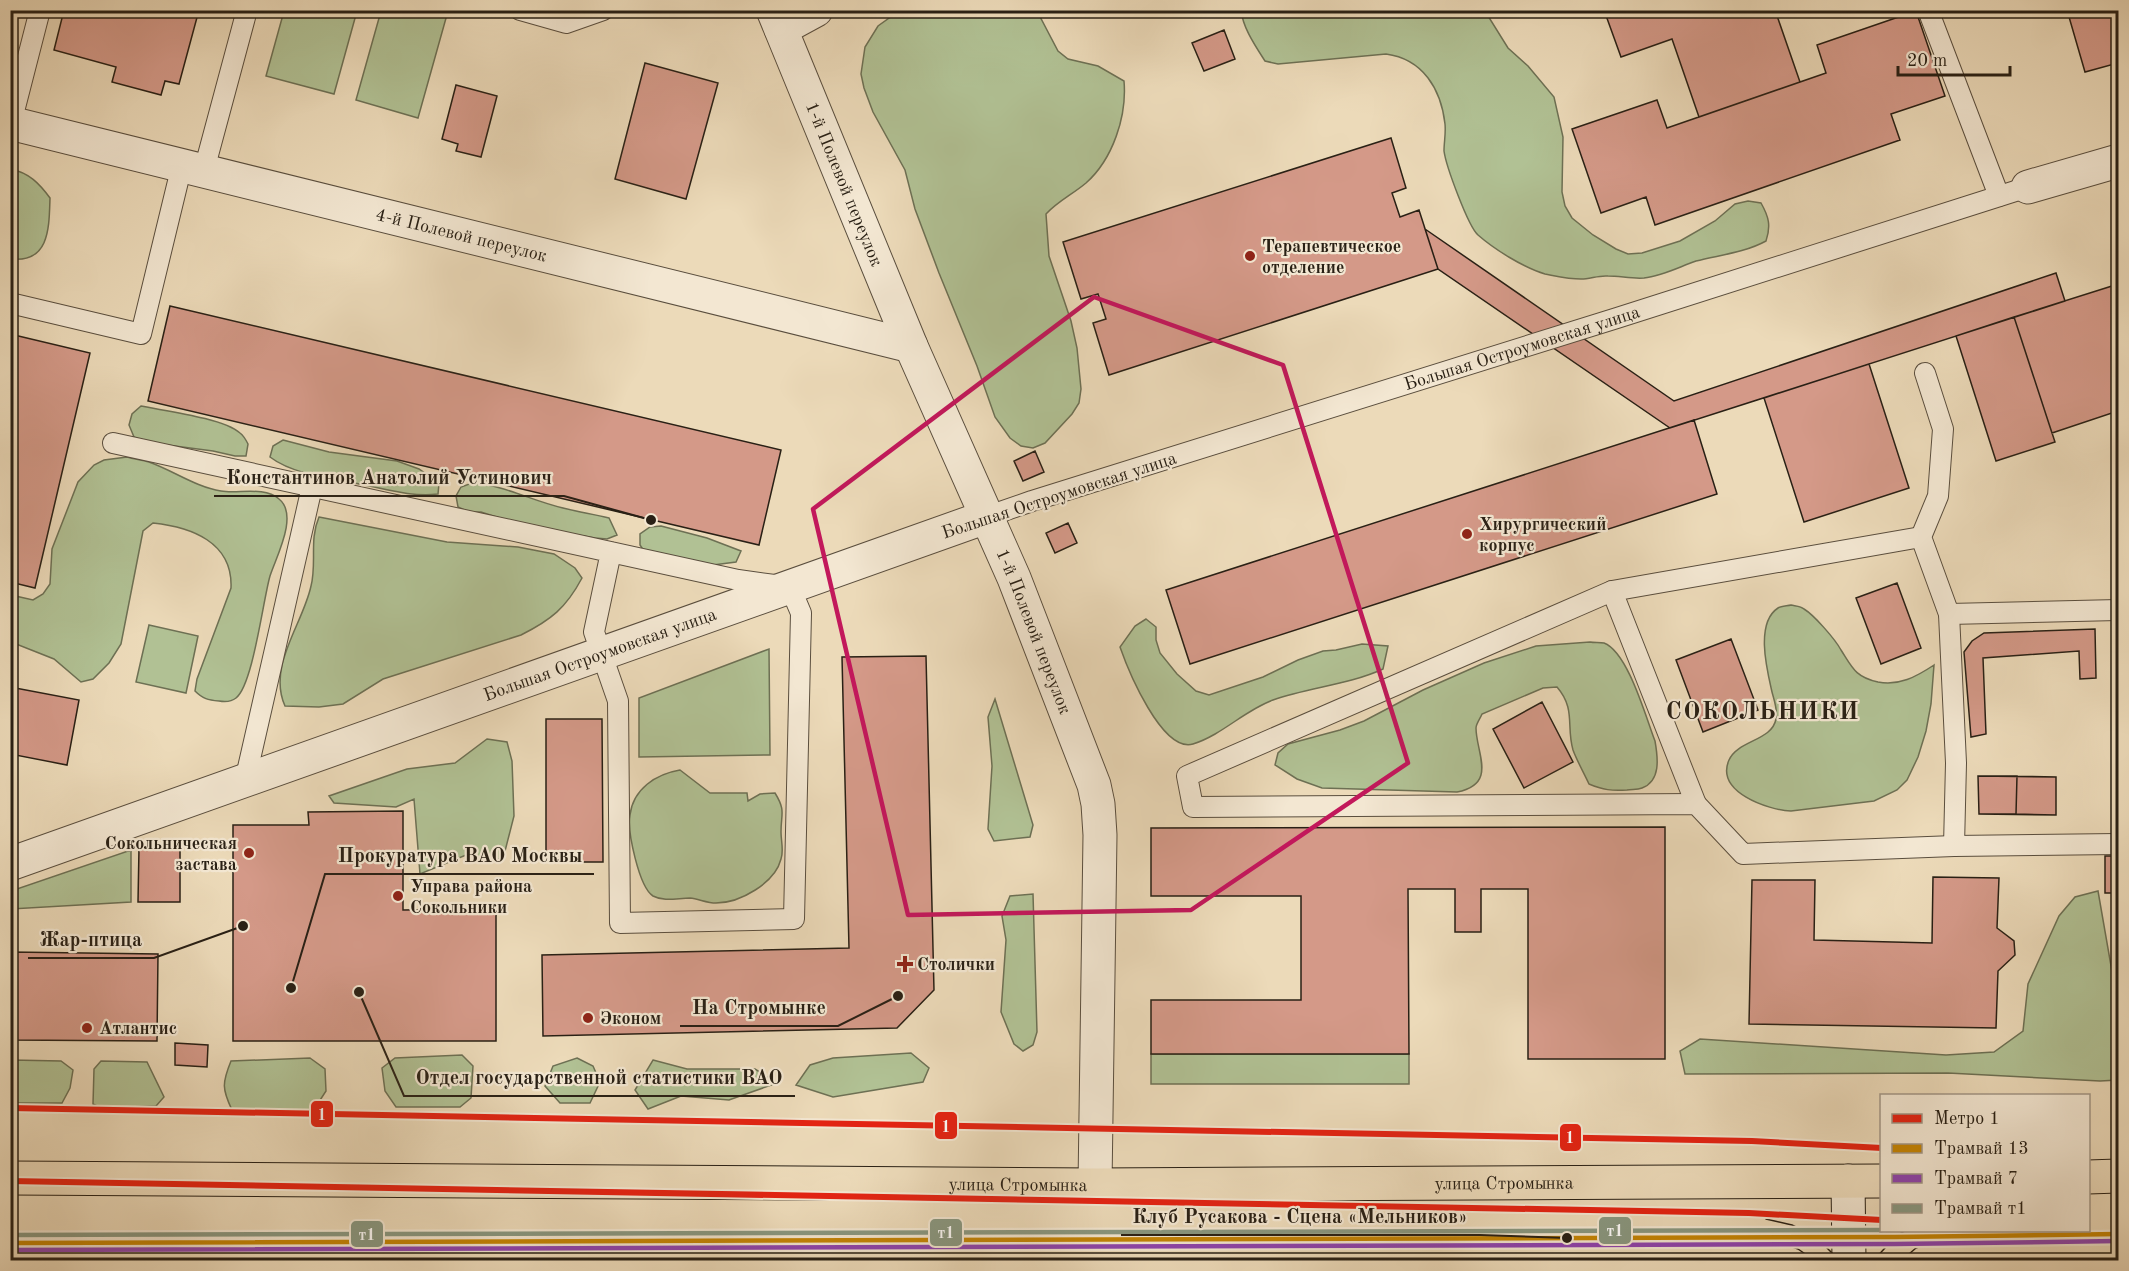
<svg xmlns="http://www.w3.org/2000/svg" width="2129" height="1271" viewBox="0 0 2129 1271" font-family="'Old Standard TT',serif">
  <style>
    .green { fill: #b1c194; stroke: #6d7054; stroke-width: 1.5 }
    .building { fill: #d49988; stroke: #292015; stroke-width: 1.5 }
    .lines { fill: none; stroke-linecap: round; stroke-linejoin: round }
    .lane-casing { stroke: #5a4e3e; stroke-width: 22 }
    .street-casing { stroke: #5a4e3e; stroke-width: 35 }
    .secondary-casing { stroke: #292015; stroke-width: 35 }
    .primary-casing { stroke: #292015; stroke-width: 35 }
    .lane { stroke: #f3e7d2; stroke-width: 20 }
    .street { stroke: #f3e7d2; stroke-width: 33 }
    .secondary { stroke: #f3e7d2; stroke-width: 33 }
    .primary { stroke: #ecdab9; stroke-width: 33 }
    .tram { stroke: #292015; stroke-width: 1.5 }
    .tram-1-casing { stroke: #f3e7d2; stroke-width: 9 }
    .tram-2-casing { stroke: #f3e7d2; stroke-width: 9 }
    .tram-3-casing { stroke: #f3e7d2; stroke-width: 9 }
    .tram-1 { stroke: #c48405; stroke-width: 4.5 }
    .tram-2 { stroke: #8e44ad; stroke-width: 4.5 }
    .tram-3 { stroke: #899780; stroke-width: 4.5 }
    .metro-1-casing { stroke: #f3e7d2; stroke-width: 10 }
    .metro-1 { stroke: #e42313; stroke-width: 6 }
    .marked { fill: none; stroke: #c2185b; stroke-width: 4.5; stroke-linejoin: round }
    .poi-dot { fill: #8f2418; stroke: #f3e7d2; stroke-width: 2 }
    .labels { text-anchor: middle; stroke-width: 4.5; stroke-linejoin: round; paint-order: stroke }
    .street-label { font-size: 18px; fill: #292015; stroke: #f3e7d2 }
    .poi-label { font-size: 18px; font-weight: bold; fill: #292015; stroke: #f3e7d2; text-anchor: start }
    .district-label { font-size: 24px; font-weight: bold; letter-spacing: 1.5px; fill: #292015; stroke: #f3e7d2 }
    .leader { fill: none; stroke: #292015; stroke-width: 2 }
    .callout-dot { fill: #292015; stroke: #f3e7d2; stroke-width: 2 }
    .callout-label { font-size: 20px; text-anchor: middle; font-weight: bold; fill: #292015; stroke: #f3e7d2; stroke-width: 4.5; stroke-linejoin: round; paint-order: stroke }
    .line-badge { stroke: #f3e7d2; stroke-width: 2 }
    .badge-label { font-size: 16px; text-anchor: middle; font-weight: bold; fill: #fff }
  </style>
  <rect width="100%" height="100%" fill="#ecdab9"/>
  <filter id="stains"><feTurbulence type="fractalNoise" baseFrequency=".00333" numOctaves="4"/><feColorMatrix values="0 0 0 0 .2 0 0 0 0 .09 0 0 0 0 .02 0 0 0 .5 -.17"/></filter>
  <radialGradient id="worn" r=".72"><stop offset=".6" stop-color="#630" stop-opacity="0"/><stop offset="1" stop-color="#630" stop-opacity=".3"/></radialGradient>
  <path class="green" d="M1242,10L1485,11L1508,48L1528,66L1554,97L1563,137L1562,192L1565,206L1572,218L1593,235L1616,249L1628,254L1642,253L1680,241L1715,221L1735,204L1748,201L1761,203C1769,217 1771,226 1766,241C1744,253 1719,255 1696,261C1679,267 1662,276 1644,278C1632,279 1620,276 1608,276C1599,275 1590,279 1581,279C1569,279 1556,276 1545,274C1524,268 1494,249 1478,235C1468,226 1446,166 1444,151C1444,142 1446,133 1445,124C1441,89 1423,59 1386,54L1278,64L1265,61C1258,50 1240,24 1242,10Z
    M284,11H357L334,94L266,76Z
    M381,11H448L418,118L356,100Z
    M899,11H1037L1058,51L1068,59L1098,66L1124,81C1127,116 1113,159 1086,183C1073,194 1058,201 1046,214L1049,256L1071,321L1077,348L1081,389L1079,403L1072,414L1045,443L1033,448L1021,446L1010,438L995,417L977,366L939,273L915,209L905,170L873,112L864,88L861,74L865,47L878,26Z
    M11,169C29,173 39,183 50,198C49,227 50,263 11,259Z
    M141,406C165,411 223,418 240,433C244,436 246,440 248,444L246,456H235L213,451L144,442L134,437L129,425L132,414Z
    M283,440L329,452L397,461L419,469L439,483L438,494C410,497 386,489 359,484C332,479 292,474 270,457L273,446Z
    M127,457C134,459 142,460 149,462C174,471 196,487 221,491C238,494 264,486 279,499C299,515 276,557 270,576C263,600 253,685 236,698C231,702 225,702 219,701C208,700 203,699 195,691L197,679L231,588C233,542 191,527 153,523L143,531L121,644L109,663L93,679L81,682L54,659L11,642V595L33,600L43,594L50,584L52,549L78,482L94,465L104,460Z
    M472,483C504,485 532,501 563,508C578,512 593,514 609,518L617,535L607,539L595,538L525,526L481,512H469L458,507L456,496L461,487Z
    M319,517L447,542L518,547L554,554L575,568L582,578C566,608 551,620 521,635L383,679L343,704L319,707L285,706C267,666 303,624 311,586C317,563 309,540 319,517Z
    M661,526L707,538L741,551L736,562L713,565L646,554L640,545V534L650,527Z
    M1791,605C1795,606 1801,606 1804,609C1814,615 1835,639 1841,650C1852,667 1855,677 1878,682C1899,686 1916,677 1934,665L1931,704L1926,731L1918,757L1907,780L1897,790L1874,801L1791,811C1768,810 1715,792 1729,760C1738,740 1772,741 1776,719C1778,710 1774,700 1772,692C1767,670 1755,623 1778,608C1781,606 1787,606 1791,605Z
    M1146,619L1156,627V640L1160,653L1177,674L1196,691L1209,695L1263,677L1298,660L1323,651L1336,650L1362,644L1388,646L1383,669C1348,685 1310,687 1273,700C1245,710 1222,735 1193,744C1162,753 1128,670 1120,647L1135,626Z
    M149,625L198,636L186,693L136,682Z
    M1590,642C1594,643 1600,642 1604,643C1628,652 1646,718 1655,741C1658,758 1661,781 1642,788C1637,790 1632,789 1627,790C1612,791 1603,790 1589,784C1584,773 1577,761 1573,750C1566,726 1576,709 1557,687L1543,688L1482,714C1480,719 1476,724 1476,728C1476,753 1498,784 1457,792L1322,788L1297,779L1275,765L1278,753L1288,744L1340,730L1364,721L1423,690L1484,663L1536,646Z
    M769,649L770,755L639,757V698Z
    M995,699L1033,825L1030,837L994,841L988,829L992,766L988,717Z
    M487,739L507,742L512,761L514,816L504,855L496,861L466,855L420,874L414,799L396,807L334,803L329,796L407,769L455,763Z
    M680,770L710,793H747L748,801L760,794L775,793C786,811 781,813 781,832C781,841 784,851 781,859C775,883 740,903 716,903C707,903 699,899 690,898C678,898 664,902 653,896C639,887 627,831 630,815C633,789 656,774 680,770Z
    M131,850V902L11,909V891Z
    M2098,891L2118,1006V1080L2100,1081L1948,1073L1685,1074L1680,1051L1700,1039L1946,1055L1994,1052L2023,1031L2028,984L2059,916L2075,897Z
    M1033,894L1037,1032L1033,1045L1023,1051L1014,1044L1001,1012L1006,940L1002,916L1010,896Z
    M911,1053L929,1068L923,1082L833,1097L796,1085L810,1065L833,1058Z
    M1151,1054H1409V1084H1151Z
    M462,1055L473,1066L471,1098L460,1107H396L385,1091L382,1068L395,1058Z
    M310,1058L325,1069L326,1091L313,1111L232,1110C222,1089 222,1083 231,1061Z
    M577,1058L593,1066L600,1082L590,1103H560L545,1086L553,1066Z
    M11,1060L61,1061L73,1070L70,1088L62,1103H11Z
    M653,1060L687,1069H755L777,1083L729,1100L681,1096L648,1109L635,1090Z
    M101,1061L147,1062L164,1097L156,1106L101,1108L93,1104L94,1069Z"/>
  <path class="building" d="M64,10H199L179,84L165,81L161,95L112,82L116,67L54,50Z
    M1604,10H1775L1800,82L1699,117L1672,39L1621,57Z
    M2067,10H2118V63L2085,72Z
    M1916,11L1945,96L1891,114L1900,140L1655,225L1646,197L1601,213L1572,129L1657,100L1667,128L1826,73L1817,45Z
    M1224,30L1235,59L1204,71L1192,43Z
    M645,63L718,83L686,199L615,179Z
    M456,85L497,96L481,157L456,151L458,144L442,139Z
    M1391,138L1406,188L1392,193L1400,217L1419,210L1438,269L1109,375L1093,323L1106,319L1098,294L1081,299L1063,242Z
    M1425,229L1674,401L2056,273L2065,301L1670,428L1438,269Z
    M2112,286L2118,305V411L2052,433L2014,317Z
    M170,306L781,450L759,545L148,401Z
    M2014,317L2055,442L1996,461L1956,336Z
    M10,334L90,353L35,588L10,582V408L14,393L10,392Z
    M1869,364L1909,488L1804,522L1764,398Z
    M1694,420L1717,494L1190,664L1166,590Z
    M1035,451L1044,472L1023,481L1014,461Z
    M1068,523L1077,543L1055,553L1046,533Z
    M1897,583L1921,648L1881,664L1856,598Z
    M2095,629L2096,678L2080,679L2079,651L1983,658L1986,734L1971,737L1964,652L1972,641L1984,633Z
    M1731,639L1758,710L1703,732L1676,660Z
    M926,656L934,990L897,1028L543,1036L542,955L849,948L842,657Z
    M10,687L79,700L67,765L10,754Z
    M1542,702L1573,762L1524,788L1493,729Z
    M546,719H602L603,862H546Z
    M1978,776L2056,777V815L1979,814Z
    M1978,776H2017L2016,814H1979Z
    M2017,776L2056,777V815L2016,814Z
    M403,811V910L496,909V1041H233V825H309L308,812Z
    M1665,827V1059H1528V889H1481V932H1455V889H1408L1409,1054H1151V1000H1301V896H1151V828Z
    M139,848H180V902H138Z
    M2105,856H2118V893H2105Z
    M1933,877L1999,878L1997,928L2014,941L2015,955L1998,971L1996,1028L1749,1024L1752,880H1815L1814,940L1932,943Z
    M10,952L158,954L157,1041L10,1040Z
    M175,1043L208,1045L207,1067L175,1065Z"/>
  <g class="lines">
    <g class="lane-casing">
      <g id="lane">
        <path d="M520,10L566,23L603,10"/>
        <path d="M1928,10L1999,196"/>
        <path d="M11,123L40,10"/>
        <path d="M204,170L247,10"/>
        <path d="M10,303L141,334L182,165"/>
        <path d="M1925,373L1943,429L1938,496L1921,537L1949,614L1956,763L1954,846"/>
        <path d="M113,443L738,580L790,587L801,613L794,919L620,923L618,701L594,632L611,552"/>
        <path id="s1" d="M986,517L1032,501L1617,318L2028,187"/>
        <path d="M1921,537L1612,591L1187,776L1193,807L1696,804L1743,854L1954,846L2118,844"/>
        <path d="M1612,591L1696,804"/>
        <path d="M1949,614L2118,610"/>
        <path d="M245,781L312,487"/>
      </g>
    </g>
    <g class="street-casing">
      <g id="street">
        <path id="s2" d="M773,10L911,346L1014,578L1094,785L1098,804L1100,835L1095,1185"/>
        <path d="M781,29L816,10"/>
        <path id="s3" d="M10,123L911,346"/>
        <path d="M2028,187L2118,161"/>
        <path id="s4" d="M10,864L986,517"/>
      </g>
    </g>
    <g class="secondary-casing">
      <path id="secondary" d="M1848,1181L1849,1260"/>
    </g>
    <g class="primary-casing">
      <g id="primary">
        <path d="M2088,1177L2118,1176"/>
        <path id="s5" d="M10,1178L1095,1185L1882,1181"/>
      </g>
    </g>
    <use href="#lane" class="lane"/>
    <use href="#street" class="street"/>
    <use href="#secondary" class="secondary"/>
    <use href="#primary" class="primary"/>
    <path class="tram" d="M1766,1219L1792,1225L1816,1237L1839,1260
      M1765,1237L1798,1249L1814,1260
      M1874,1260L1895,1237L1906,1230
      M1902,1260L1916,1248L1944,1237"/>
    <g class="tram-1-casing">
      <path id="tram-1" d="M10,1243L1895,1237L2118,1234"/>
    </g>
    <g class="tram-2-casing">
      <path id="tram-2" d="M10,1250L1895,1244L2118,1241"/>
    </g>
    <g class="tram-3-casing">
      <path id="tram-3" d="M10,1235L1882,1230"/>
    </g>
    <use href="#tram-1" class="tram-1"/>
    <use href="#tram-2" class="tram-2"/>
    <use href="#tram-3" class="tram-3"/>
    <g class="metro-1-casing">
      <path id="metro-1" d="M10,1108L1752,1141L1882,1148
        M10,1181L1749,1213L1882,1220"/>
    </g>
    <use href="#metro-1" class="metro-1"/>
  </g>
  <path class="marked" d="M1094,297L1283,365L1408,763L1191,910L908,915L813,509Z"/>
  <g class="poi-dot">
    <circle cx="1250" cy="256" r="6"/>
    <circle cx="1467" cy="534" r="6"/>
    <circle cx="249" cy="853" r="6"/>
    <circle cx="398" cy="896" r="6"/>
    <path d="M902 955h6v6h6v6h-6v6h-6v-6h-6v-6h6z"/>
    <circle cx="588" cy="1018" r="6"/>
    <circle cx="87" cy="1028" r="6"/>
  </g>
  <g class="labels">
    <g class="street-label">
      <text dy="6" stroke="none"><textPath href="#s2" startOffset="188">1-й Полевой переулок</textPath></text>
      <text dy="6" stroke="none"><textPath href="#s3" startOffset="465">4-й Полевой переулок</textPath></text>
      <text dy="6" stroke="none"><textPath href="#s1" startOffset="562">Большая Остроумовская улица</textPath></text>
      <text transform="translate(1059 495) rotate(-18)" y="6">Большая Остроумовская улица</text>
      <text dy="6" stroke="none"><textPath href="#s2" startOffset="674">1-й Полевой переулок</textPath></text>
      <text dy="6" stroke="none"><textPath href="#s4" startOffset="626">Большая Остроумовская улица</textPath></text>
      <text dy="6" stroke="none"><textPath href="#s5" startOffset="1494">улица Стромынка</textPath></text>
      <text dy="6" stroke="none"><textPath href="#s5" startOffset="1008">улица Стромынка</textPath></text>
    </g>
    <g class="poi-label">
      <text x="1262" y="252">Терапевтическое<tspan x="1262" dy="21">отделение</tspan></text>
      <text x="1479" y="530">Хирургический<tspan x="1479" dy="21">корпус</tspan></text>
      <text x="237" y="849" text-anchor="end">Сокольническая<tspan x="237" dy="21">застава</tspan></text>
      <text x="410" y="892">Управа района<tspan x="410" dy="21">Сокольники</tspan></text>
      <text x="917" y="970">Столички</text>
      <text x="600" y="1024">Эконом</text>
      <text x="99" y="1034">Атлантис</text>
    </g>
    <g class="district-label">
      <text x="1763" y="719">СОКОЛЬНИКИ</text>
    </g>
  </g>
  <path class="leader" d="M651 520L564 496H214M291 988L325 874H594M243 926L154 958H28M898 996L838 1026H680M359 992L404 1096H795M1567 1238L1480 1235H1121"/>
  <g class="callout-dot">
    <circle cx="651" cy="520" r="6"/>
    <circle cx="291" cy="988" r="6"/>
    <circle cx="243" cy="926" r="6"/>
    <circle cx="898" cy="996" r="6"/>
    <circle cx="359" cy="992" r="6"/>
    <circle cx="1567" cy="1238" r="6"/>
  </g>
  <g class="callout-label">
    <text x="389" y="484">Константинов Анатолий Устинович</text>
    <text x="460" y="862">Прокуратура ВАО Москвы</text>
    <text x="91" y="946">Жар-птица</text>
    <text x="759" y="1014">На Стромынке</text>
    <text x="599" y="1084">Отдел государственной статистики ВАО</text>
    <text x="1300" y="1223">Клуб Русакова - Сцена «Мельников»</text>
  </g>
  <g class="line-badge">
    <rect x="310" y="1100" width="24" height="28" rx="6" fill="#e42313"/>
    <rect x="934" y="1111" width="24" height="29" rx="6" fill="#e42313"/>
    <rect x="1559" y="1123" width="23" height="29" rx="6" fill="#e42313"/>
    <rect x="1598" y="1216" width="34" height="29" rx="6" fill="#899780"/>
    <rect x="929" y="1218" width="34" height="29" rx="6" fill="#899780"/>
    <rect x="350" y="1220" width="34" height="28" rx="6" fill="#899780"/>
  </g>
  <g class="badge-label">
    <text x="322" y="1120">1</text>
    <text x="946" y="1132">1</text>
    <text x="1570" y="1143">1</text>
    <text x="1615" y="1236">т1</text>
    <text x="946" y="1238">т1</text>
    <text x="367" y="1240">т1</text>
  </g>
  <rect width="2129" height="1271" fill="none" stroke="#ecdab9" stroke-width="36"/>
  <rect x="12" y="12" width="2105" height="1247" fill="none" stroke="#292015" stroke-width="3"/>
  <rect x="18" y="18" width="2093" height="1235" fill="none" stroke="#292015" stroke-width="1.5"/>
  <rect x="1880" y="1094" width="210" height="138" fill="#f3e7d2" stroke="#a29786" stroke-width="1.5"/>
  <rect x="1892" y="1114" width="30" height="9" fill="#e42313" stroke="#a29786" stroke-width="1.5"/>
  <text x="1934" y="1124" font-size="18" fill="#292015">Метро 1</text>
  <rect x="1892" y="1144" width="30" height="9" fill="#c48405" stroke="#a29786" stroke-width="1.5"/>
  <text x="1934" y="1154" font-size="18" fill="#292015">Трамвай 13</text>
  <rect x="1892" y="1174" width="30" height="9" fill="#8e44ad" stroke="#a29786" stroke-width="1.5"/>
  <text x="1934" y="1184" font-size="18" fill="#292015">Трамвай 7</text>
  <rect x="1892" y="1204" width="30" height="9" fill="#899780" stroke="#a29786" stroke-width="1.5"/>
  <text x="1934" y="1214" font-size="18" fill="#292015">Трамвай т1</text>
  <path d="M1898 66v9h112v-9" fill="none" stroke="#292015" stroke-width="3"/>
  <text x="1907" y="66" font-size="18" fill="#292015" stroke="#f3e7d2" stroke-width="4.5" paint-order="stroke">20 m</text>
  <rect width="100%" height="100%" filter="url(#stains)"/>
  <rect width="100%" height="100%" fill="url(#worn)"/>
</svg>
